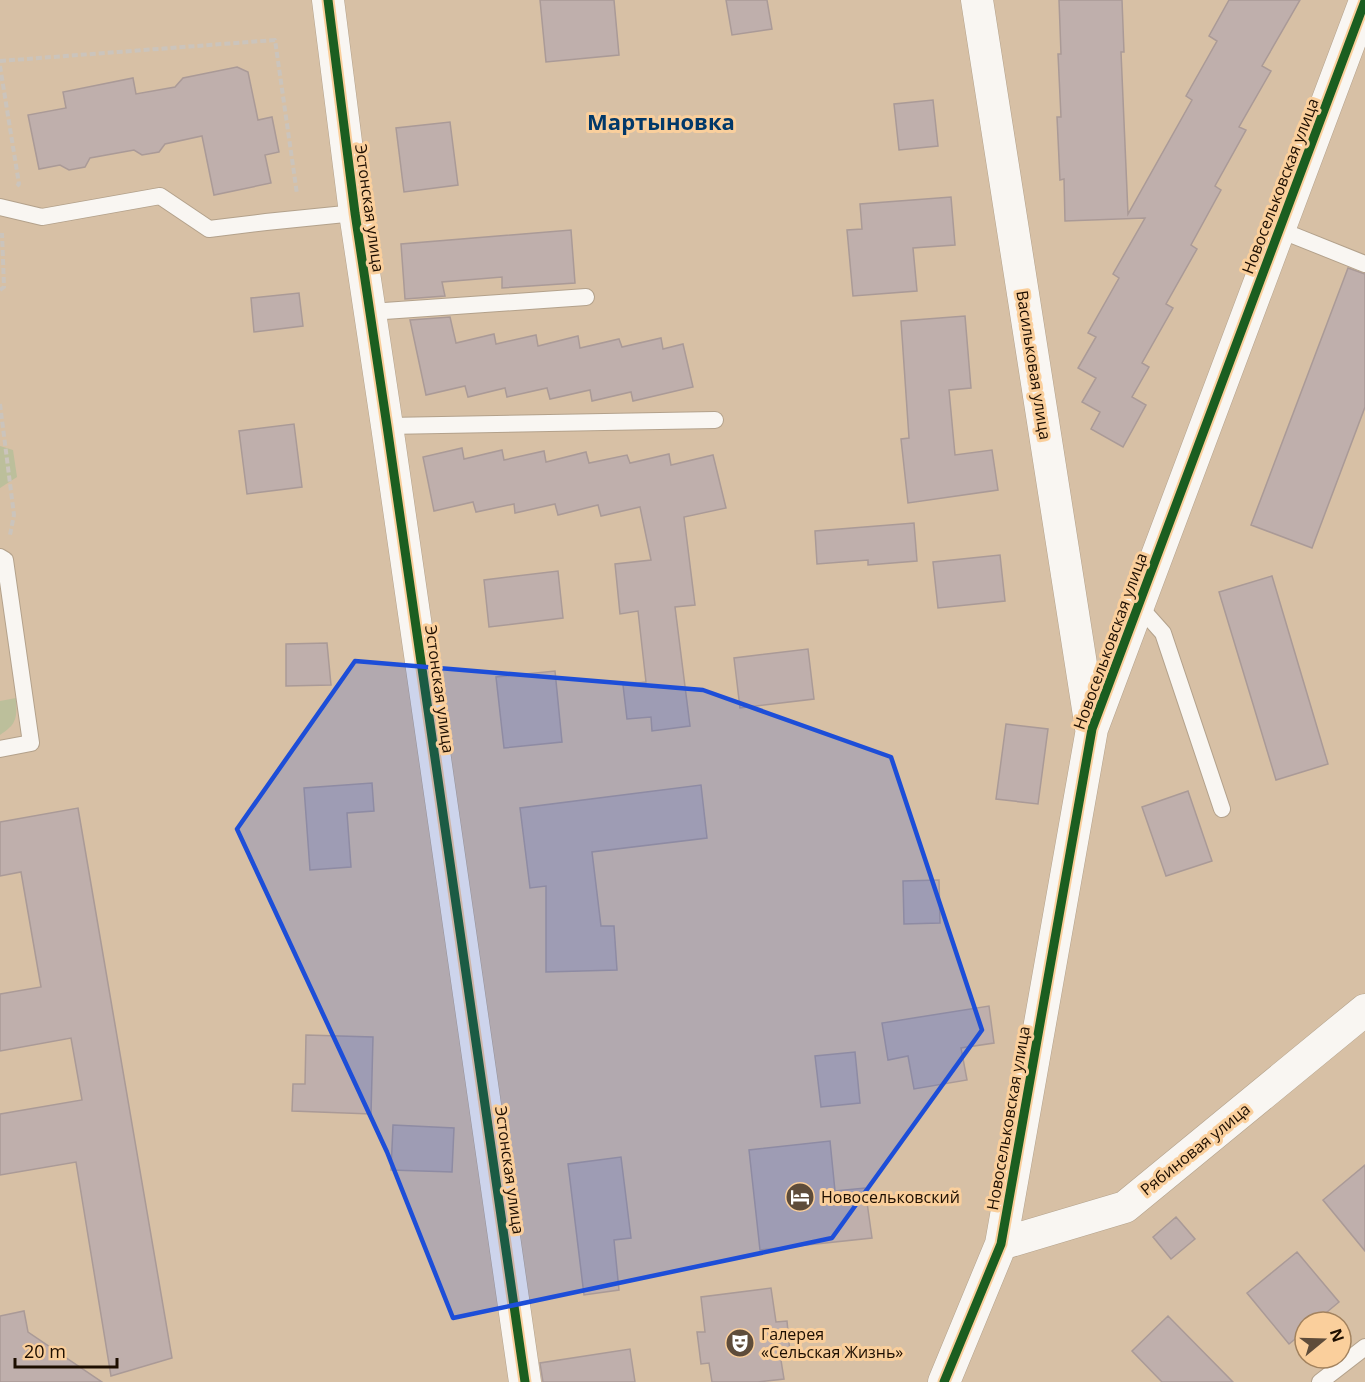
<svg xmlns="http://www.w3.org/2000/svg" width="1365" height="1382" viewBox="0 0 1365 1382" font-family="'Open Sans',sans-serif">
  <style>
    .green { fill: #bcbf9b }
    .building { fill: #bfafac; stroke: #aa9a97; stroke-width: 1.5 }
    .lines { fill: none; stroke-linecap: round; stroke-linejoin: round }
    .lane-casing { stroke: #b3a18b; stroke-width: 18 }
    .street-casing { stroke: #b3a18b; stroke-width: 33 }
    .path { stroke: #cbc4bc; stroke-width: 4; stroke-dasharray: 6 3; stroke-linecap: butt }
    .lane { stroke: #f9f6f2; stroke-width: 16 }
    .street { stroke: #f9f6f2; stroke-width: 32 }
    .cycleway-casing { stroke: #facf9c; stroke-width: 13 }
    .cycleway { stroke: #1b5e20; stroke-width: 9 }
    .marked { fill: #1d4ed8; fill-opacity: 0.2; stroke: #1d4ed8; stroke-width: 4.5; stroke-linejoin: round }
    .labels { text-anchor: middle; stroke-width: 6; stroke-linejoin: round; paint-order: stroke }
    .street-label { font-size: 16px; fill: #1d0e00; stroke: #facf9c }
    .poi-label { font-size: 16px; fill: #1d0e00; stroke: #facf9c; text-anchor: start }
    .district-label { font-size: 22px; font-weight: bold; fill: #013869; stroke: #facf9c }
  </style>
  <rect width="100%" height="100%" fill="#d7c0a5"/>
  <path class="green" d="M0,446L13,450L17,477L0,488Z
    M16,698C17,718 17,724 0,735V701Z"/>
  <path class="building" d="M540,0H614L619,55L546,62Z
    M726,0H767L772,29L732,35Z
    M1059,0H1122L1124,52H1121L1128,214L1192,100L1186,96L1217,41L1209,36L1229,0H1300L1262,66L1271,71L1239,127L1246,130L1215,186L1221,190L1191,245L1197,249L1166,304L1173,308L1142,363L1149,367L1132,397L1146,405L1123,447L1091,429L1100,412L1082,402L1096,378L1078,368L1096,337L1088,333L1119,278L1113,274L1145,218L1065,221L1064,179L1060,180L1057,117H1061L1058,54H1061Z
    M237,67L248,72L258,120L272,117L279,152L265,155L271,183L214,195L202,136L165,144L159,152L142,155L134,150L90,158L85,167L69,170L60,165L39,169L28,115L66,108L63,92L133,78L136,94L175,87L183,78Z
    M933,100L938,146L899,150L894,104Z
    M450,122L458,185L404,192L396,128Z
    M951,197L955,245L913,248L917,291L853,296L847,230L862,229L860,204Z
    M571,230L575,283L502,288V277L442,282L445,296L405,299L401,244Z
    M1348,268L1365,274V407L1312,548L1251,525Z
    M299,293L303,326L254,332L251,298Z
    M965,316L971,388L949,390L955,455L992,450L998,490L908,503L901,439L909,438L901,321Z
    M450,317L456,343L494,334L496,344L536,335L538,346L578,336L580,348L619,339L622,347L661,338L663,349L683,344L693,387L633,401L631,392L592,401L590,390L550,399L547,388L507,397L505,388L468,397L465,386L426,395L410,320Z
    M294,424L302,487L247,494L239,431Z
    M462,448L464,459L502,450L504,460L544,451L546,462L586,452L589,463L627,455L630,463L669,454L671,465L713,455L726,508L684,517L695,605L675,607L690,726L652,731L651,717L627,719L623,685L646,682L638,611L620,614L615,564L651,560L640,507L601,516L598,505L558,515L555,504L515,513L514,504L476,512L473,502L434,511L423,457Z
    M914,523L917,561L868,565V560L817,564L815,531Z
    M1000,555L1005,601L938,608L933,562Z
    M558,571L563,618L489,627L484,580Z
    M1272,576L1328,764L1276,780L1219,592Z
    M327,643L331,685L286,686V644Z
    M808,649L814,699L740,708L734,658Z
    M555,671L562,742L504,748L496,677Z
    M1006,724L1048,729L1038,804L996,799Z
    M372,783L374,811L347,813L351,867L310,870L304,788Z
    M701,785L707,838L592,852L601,926H614L617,970L546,972V886L530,888L520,808Z
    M1188,791L1212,861L1166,876L1142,807Z
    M78,808L172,1358L111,1376L76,1162L0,1175V1114L82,1100L71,1038L0,1051V994L41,987L21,872L0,876V822Z
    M939,880L940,923L904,924L903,881Z
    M989,1006L994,1043L961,1048L967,1080L914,1089L908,1056L888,1060L882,1023Z
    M306,1035L373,1037L371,1114L292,1111L293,1084H305Z
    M855,1052L860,1103L821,1107L815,1056Z
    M393,1125L454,1128L452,1172L391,1170Z
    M830,1141L835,1191L865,1188L872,1238L760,1250L749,1150Z
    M621,1157L631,1238L614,1240L619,1290L584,1295L568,1164Z
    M1365,1165V1251L1323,1200Z
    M1176,1217L1195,1239L1171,1259L1153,1237Z
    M1297,1252L1339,1302L1315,1322H1305V1331L1289,1344L1247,1293Z
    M771,1288L776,1322L787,1321L790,1353L780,1354L784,1379L758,1382H712L709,1363L701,1364L697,1332H705L701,1297Z
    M24,1311L28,1332L102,1382H0V1316Z
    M1168,1316L1233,1382H1162L1132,1351Z
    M630,1349L635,1382H543L540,1363Z"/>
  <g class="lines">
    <g class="lane-casing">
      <path id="lane" d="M0,207L42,217L160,196L209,229L266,222L355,213
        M1280,230L1365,264
        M370,312L586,297
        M387,426L715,420
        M0,557L5,560L31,743L0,749
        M1138,605L1163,633L1222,809
        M1320,1382L1365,1347"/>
    </g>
    <g class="street-casing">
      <path id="street" d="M328,0L355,213L387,426L525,1382
        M977,0L1091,728
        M1001,1244L1125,1207L1365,1010
        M944,1382L1001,1244L1092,729L1365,1"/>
    </g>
    <path class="path" d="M0,61L275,40L297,194
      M0,66L19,184L17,186
      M0,290L4,287L2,233
      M0,404L14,515L10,535"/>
    <use href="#lane" class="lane"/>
    <use href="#street" class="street"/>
    <g class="cycleway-casing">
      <path id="cycleway" d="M328,0L355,213L387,426L525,1382
        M944,1382L1001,1244L1092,729L1365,1"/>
    </g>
    <use href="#cycleway" class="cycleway"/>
  </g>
  <path class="marked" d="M355,661L703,690L891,757L982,1030L832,1238L453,1318L387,1152L237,829Z"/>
  <defs>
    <g id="hotel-disc" transform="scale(1.5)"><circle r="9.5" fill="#5e4c3a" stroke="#facf9c"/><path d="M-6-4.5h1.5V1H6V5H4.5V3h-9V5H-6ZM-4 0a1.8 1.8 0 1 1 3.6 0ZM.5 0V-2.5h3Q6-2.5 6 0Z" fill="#fff"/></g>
    <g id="theatre-disc" transform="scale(1.5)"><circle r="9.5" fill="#5e4c3a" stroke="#facf9c"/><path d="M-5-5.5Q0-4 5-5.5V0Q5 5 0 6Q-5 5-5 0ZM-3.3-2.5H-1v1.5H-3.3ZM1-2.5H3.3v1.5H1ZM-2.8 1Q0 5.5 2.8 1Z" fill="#fff"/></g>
  </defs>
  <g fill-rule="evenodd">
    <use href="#hotel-disc" x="800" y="1197"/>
    <use href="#theatre-disc" x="740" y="1343"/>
  </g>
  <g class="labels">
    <g class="street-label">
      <text transform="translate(1280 186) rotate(-69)" y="6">Новосельковская улица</text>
      <text transform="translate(370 208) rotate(82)" y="6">Эстонская улица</text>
      <text transform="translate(1034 365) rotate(81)" y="6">Васильковая улица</text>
      <text transform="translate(1110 641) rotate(-70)" y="6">Новосельковская улица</text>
      <text transform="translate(440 689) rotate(82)" y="6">Эстонская улица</text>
      <text transform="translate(1008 1118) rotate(-80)" y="6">Новосельковская улица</text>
      <text transform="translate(1195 1149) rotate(-39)" y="6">Рябиновая улица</text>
      <text transform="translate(510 1170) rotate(82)" y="6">Эстонская улица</text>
    </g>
    <g class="poi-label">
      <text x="821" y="1203">Новосельковский</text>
      <text x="761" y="1340">Галерея<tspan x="761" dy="18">«Сельская Жизнь»</tspan></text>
    </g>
    <g class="district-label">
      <text x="661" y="130">Мартыновка</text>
    </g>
  </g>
  <g transform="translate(1323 1340) rotate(71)"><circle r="28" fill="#facf9c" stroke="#a2825e" stroke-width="1.5"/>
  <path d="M0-4.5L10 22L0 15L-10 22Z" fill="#5e4c3a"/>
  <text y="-9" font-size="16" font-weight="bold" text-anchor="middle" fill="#1d0e00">N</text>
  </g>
  <path d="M15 1358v9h102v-9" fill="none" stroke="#1d0e00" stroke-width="3"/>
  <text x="24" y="1358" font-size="18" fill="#1d0e00" stroke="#facf9c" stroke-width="4.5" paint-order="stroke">20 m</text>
</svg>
